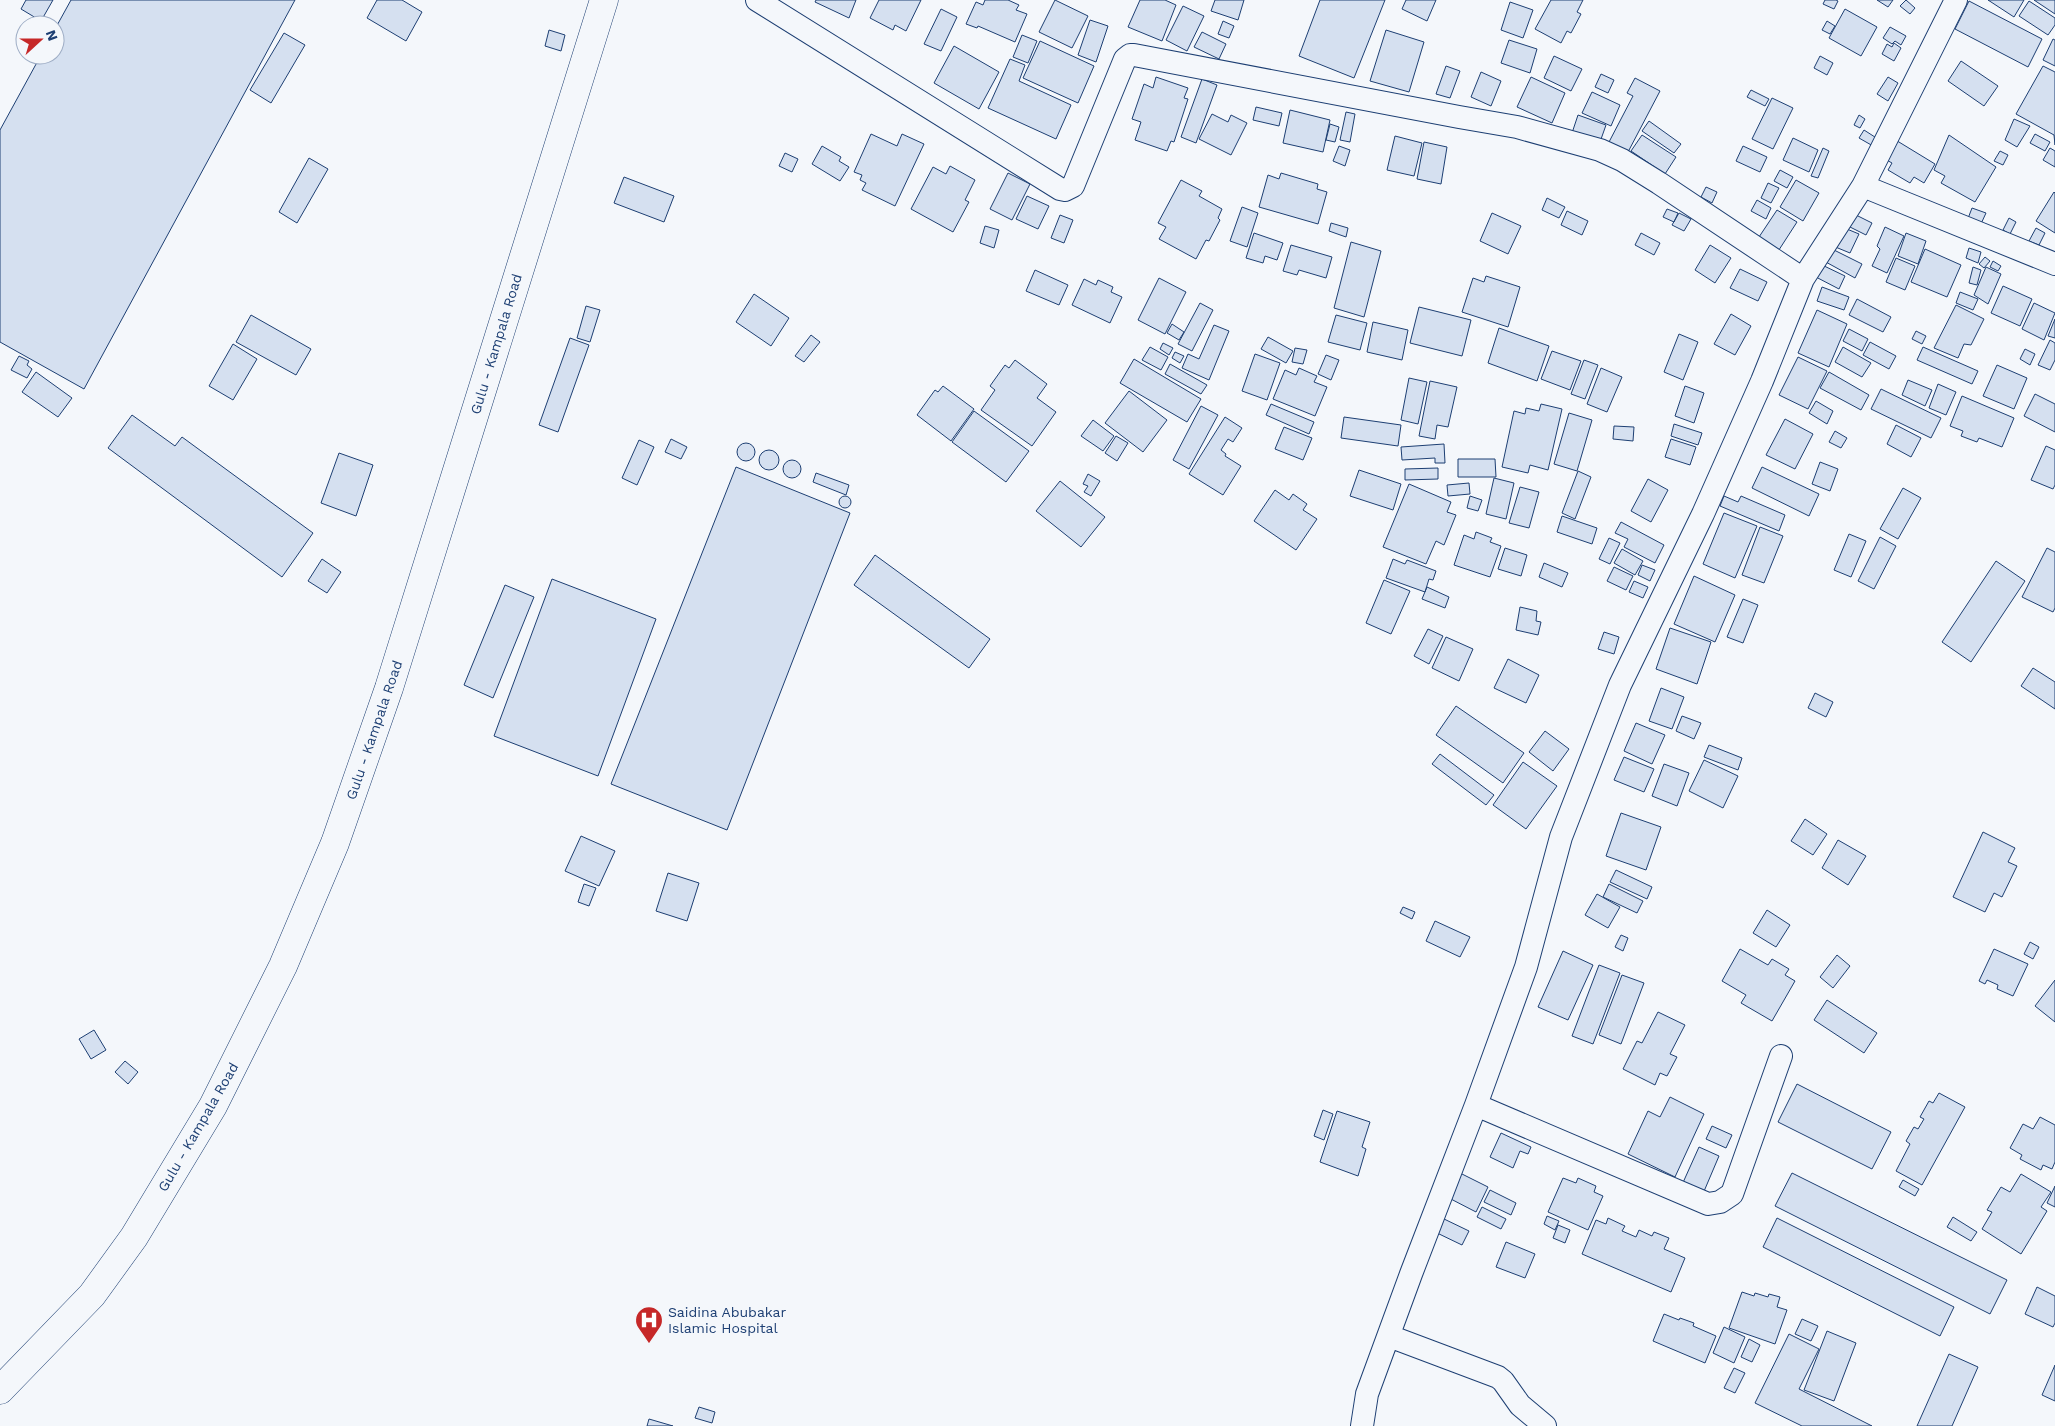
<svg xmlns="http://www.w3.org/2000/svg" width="2055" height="1426" viewBox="0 0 2055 1426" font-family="'Work Sans',sans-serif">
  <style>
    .building { fill: #d5e0f0; stroke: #1d3f73 }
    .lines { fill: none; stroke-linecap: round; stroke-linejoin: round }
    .minor-casing { stroke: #1d3f73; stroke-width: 24 }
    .primary-casing { stroke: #1d3f73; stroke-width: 29 }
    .minor { stroke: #f4f7fb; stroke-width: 22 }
    .primary { stroke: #f4f7fb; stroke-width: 28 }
    .labels { text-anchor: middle; stroke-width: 4; stroke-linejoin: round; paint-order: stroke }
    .street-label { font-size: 14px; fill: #1d3f73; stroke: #f4f7fb }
    .poi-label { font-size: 14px; fill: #1d3f73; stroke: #f4f7fb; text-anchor: start }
  </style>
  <rect width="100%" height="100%" fill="#f4f7fb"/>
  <path class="building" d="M26,0H53L41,21L21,9Z
    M71,0H295L84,389L0,342V130L41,55H55V29Z
    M377,0H402L422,12L406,41L367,18Z
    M816,0H856L849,18L815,2Z
    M879,0H921L906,31L895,25L893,30L870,18Z
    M985,0H1008L1019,5L1016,10L1027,14L1015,42L978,26L977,28L966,24L976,2L983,5Z
    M1055,0L1088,16L1072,48L1039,32Z
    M1140,0H1165L1176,5L1162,41L1128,27Z
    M1215,0H1244L1238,20L1211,11Z
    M1320,0H1385L1354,78L1299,56Z
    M1406,0H1436L1427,21L1402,9Z
    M1551,0H1583L1577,12L1581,14L1571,33L1567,31L1561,43L1535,29Z
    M1825,0H1836L1838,1L1834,9L1823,4Z
    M1877,0H1893L1888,7Z
    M1906,0L1915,8L1910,14L1900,6Z
    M1988,0H2024L2014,17Z
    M2034,0H2055V14Z
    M1969,1L2042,39L2028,67L1955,29Z
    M2029,1L2055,18V25L2048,35L2019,16Z
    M1510,2L1533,10L1523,38L1501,30Z
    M1183,6L1204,16L1187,51L1166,40Z
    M941,9L957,17L941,51L924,44Z
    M1845,9L1877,27L1861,56L1829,38Z
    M1090,20L1108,26L1096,62L1078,55Z
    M1223,21L1234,26L1229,38L1218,34Z
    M1827,21L1835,26L1830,34L1822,30Z
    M1890,27L1906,36L1901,45L1895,41L1892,44L1883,38Z
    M549,30L565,35L561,51L545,46Z
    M1386,30L1424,42L1409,92L1370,81Z
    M1202,32L1226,44L1219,59L1194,47Z
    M284,33L305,45L271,103L250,90Z
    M1022,35L1037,41L1028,63L1013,57Z
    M2053,39L2055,40V66L2043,60Z
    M1509,40L1537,49L1530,73L1501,63Z
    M1040,41L1094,66L1078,103L1023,78Z
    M1894,43L1901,48L1894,61L1882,54L1887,44L1892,47Z
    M954,46L999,72L979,109L934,83Z
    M1554,56L1582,69L1571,91L1544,78Z
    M1820,56L1833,63L1827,75L1814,68Z
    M1010,59L1025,65L1019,81L1071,105L1056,139L988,108Z
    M1961,61L1998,86L1984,106L1948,81Z
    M1446,66L1460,71L1450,98L1436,94Z
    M2043,66L2055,72V145L2054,135L2016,114Z
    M1481,72L1501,81L1491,106L1471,97Z
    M1601,74L1614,80L1608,93L1595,87Z
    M1156,77L1188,88L1184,98L1188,99L1174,142L1171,141L1167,151L1135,140L1141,122L1132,119L1144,84L1153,88Z
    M1531,77L1565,93L1552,123L1517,107Z
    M1888,77L1898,83L1888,101L1877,94Z
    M1635,78L1660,91L1628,152L1609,142L1633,96L1627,93Z
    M1202,79L1217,85L1196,143L1181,137Z
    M1751,90L1769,99L1765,106L1747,97Z
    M1592,92L1620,105L1611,126L1582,113Z
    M1772,98L1793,108L1773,149L1752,139Z
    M1256,107L1282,113L1279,126L1253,120Z
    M1290,110L1330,120L1323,152L1283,143Z
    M1346,112L1355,114L1350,142L1340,140Z
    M1212,114L1228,122L1231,115L1247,123L1231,155L1199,139Z
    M1578,115L1606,125L1600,142L1572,133Z
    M1859,115L1865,119L1860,128L1854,125Z
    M2014,119L2030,126L2017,147L2005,140Z
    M1649,121L1681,144L1674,153L1642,131Z
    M1330,124L1339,127L1335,142L1326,140Z
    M1864,130L1878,139L1873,146L1859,138Z
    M871,134L897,146L902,134L924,144L895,206L862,190L866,183L860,180L862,175L854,172Z
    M2035,134L2050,142L2045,151L2030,143Z
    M1642,135L1676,157L1665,174L1631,151Z
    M1949,135L1996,167L1975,202L1941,183L1945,176L1934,170Z
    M1395,136L1422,143L1414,176L1387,170Z
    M1793,138L1818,150L1809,172L1783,160Z
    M1894,139L1935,164L1924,183L1914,177L1910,183L1888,170L1892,163L1883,158Z
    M1424,142L1447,147L1441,184L1417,179Z
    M822,146L841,157L839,161L849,167L840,181L812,164Z
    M1339,146L1350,150L1345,166L1333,161Z
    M1743,146L1767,157L1760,172L1736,161Z
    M1823,148L1829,151L1818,178L1811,176Z
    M2050,148L2055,151V167L2043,160Z
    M2000,151L2008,155L2003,165L1994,161Z
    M785,153L798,159L792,172L779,166Z
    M309,158L328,169L297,223L279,212Z
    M950,166L975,180L965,200L969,202L953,232L911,209L933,167L946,174Z
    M1780,170L1793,177L1787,188L1774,181Z
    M1008,173L1030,184L1012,220L990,209Z
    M1281,173L1318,184L1317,189L1327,192L1318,224L1259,207L1268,175L1279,179Z
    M624,177L674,196L664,222L614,203Z
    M1181,180L1202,191L1199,196L1222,209L1218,218L1220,220L1209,241L1206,240L1196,259L1159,239L1166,227L1158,223Z
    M1796,180L1819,193L1803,221L1780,207Z
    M1768,183L1779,188L1771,203L1761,198Z
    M1706,187L1717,192L1712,203L1701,197Z
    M2054,192L2055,193V233L2036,221Z
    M1027,196L1049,206L1038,229L1016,219Z
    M1547,198L1565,207L1559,218L1542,210Z
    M1757,200L1771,208L1766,219L1751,211Z
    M1242,207L1258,213L1247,247L1230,241Z
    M1972,208L1986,213L1980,226L1967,221Z
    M1667,209L1678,213L1674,222L1663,217Z
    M1777,210L1797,222L1775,256L1755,243Z
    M1567,211L1588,221L1582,235L1561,225Z
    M1492,213L1521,226L1508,254L1480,241Z
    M1679,213L1691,219L1684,231L1672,225Z
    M1852,213L1872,223L1866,235L1846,225Z
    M1060,215L1073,220L1064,243L1051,238Z
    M2009,218L2016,222L2010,234L2003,230Z
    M1331,223L1348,228L1346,237L1329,231Z
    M985,226L999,230L994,248L980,243Z
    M1842,227L1859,234L1850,253L1833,246Z
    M1885,227L1904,236L1887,273L1872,266L1880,249L1877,246Z
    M2036,228L2045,233L2039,245L2029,241Z
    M1254,233L1283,243L1277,260L1265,256L1263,263L1246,258Z
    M1641,233L1660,243L1654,255L1635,245Z
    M1906,233L1926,241L1918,264L1898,256Z
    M1351,242L1381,251L1364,317L1334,308Z
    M1291,245L1332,257L1326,278L1299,270L1297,275L1283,271Z
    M1710,245L1731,258L1715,283L1695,270Z
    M1830,248L1862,264L1855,278L1824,261Z
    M1969,248L1981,252L1978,263L1966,258Z
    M1925,249L1961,265L1947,297L1911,282Z
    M1985,257L1990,261L1984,268L1979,264Z
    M1896,258L1915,266L1905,290L1886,282Z
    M1993,261L2001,266L1998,271L1990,267Z
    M1820,264L1845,276L1839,289L1814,276Z
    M1973,267L1981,270L1977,285L1969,283Z
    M1986,267L2001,274L1988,304L1974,295Z
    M1740,269L1767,282L1758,301L1730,288Z
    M1035,270L1068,285L1059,305L1026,291Z
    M1486,276L1520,287L1508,327L1462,312L1473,278L1484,282Z
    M1159,278L1186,292L1165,334L1138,320Z
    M1084,279L1096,285L1098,280L1113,287L1111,292L1122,297L1110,323L1072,305Z
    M2003,286L2032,299L2020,326L1991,313Z
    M1822,287L1849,297L1844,310L1817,301Z
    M1960,292L1978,299L1973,310L1956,303Z
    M754,294L789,318L771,346L736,322Z
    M1857,299L1891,317L1883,332L1849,315Z
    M1200,303L1213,310L1192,351L1178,344Z
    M2034,303L2055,313L2044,340L2022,329Z
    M1956,305L1984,319L1971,345L1964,344L1958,358L1934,348Z
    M586,306L600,310L590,342L577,338Z
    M1419,307L1471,320L1462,356L1410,343Z
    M1817,310L1847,324L1829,367L1798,353Z
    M1731,314L1751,326L1735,355L1714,344Z
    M251,315L311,349L296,375L236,342Z
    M1336,315L1367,323L1360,350L1328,342Z
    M2055,319V338L2048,336Z
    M1373,322L1408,330L1402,360L1367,352Z
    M1172,324L1184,332L1179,340L1167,333Z
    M1214,325L1229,331L1209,380L1182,368L1188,354L1199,359Z
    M1499,328L1549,346L1537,381L1488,363Z
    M1849,329L1868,339L1862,351L1843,341Z
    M1916,331L1926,336L1922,344L1912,339Z
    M1679,334L1698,342L1683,380L1664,372Z
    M811,335L820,342L804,362L795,356Z
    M1268,337L1293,351L1286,363L1261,349Z
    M570,338L589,345L558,432L539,425Z
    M2050,340L2055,343V360L2050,370L2038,365Z
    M1870,342L1896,356L1889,369L1863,355Z
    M1163,343L1173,348L1169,355L1160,349Z
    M233,344L257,359L233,400L209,386Z
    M1150,347L1168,357L1161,370L1142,360Z
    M1843,347L1871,363L1862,377L1835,362Z
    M1923,347L1978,371L1972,384L1917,360Z
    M1295,348L1307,350L1303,364L1292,362Z
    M2025,349L2035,354L2030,365L2020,359Z
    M1552,351L1581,361L1570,390L1541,379Z
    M1175,352L1184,356L1180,363L1172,358Z
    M1255,354L1280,363L1267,400L1242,391Z
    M1326,355L1339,360L1331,380L1318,374Z
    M19,356L29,361L27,365L32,369L27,378L11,370Z
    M1798,357L1827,371L1808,409L1779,395Z
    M1134,359L1201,399L1187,422L1120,383Z
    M1015,360L1047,384L1037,398L1056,412L1032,446L981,410L995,390L990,386L1005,365L1009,368Z
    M1584,360L1598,365L1585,399L1571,394Z
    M1170,364L1207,385L1201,394L1165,374Z
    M1997,365L2027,378L2014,409L1983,396Z
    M1299,368L1317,376L1314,382L1327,387L1315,416L1273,399L1285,370L1296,375Z
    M1601,368L1622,377L1607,412L1587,404Z
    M36,372L72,398L58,417L22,392Z
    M1829,372L1869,395L1861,410L1820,388Z
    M1409,378L1427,382L1418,424L1401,420Z
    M1908,380L1932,390L1925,406L1902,395Z
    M1430,381L1457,387L1448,427L1437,425L1435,439L1419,436Z
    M1938,384L1956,392L1946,415L1929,408Z
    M943,386L974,409L951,441L917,415L935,390L938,392Z
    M1685,386L1704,393L1694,423L1675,416Z
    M1881,389L1941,418L1931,438L1871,409Z
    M1129,391L1167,420L1143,452L1105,423Z
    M2035,394L2055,404V432L2024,416Z
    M1962,396L2014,418L2002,447L1979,438L1977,442L1961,436L1963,431L1950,426Z
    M1816,401L1833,411L1827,424L1809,413Z
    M1271,404L1314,422L1309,434L1266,415Z
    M1541,404L1562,409L1548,470L1530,465L1528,473L1502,467L1514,411L1525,414L1526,408L1539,411Z
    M1201,406L1218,415L1189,469L1173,460Z
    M974,411L1029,451L1006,482L952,442Z
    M1569,413L1592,420L1577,471L1554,464Z
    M132,415L175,446L182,437L313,533L282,577L108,448Z
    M1225,417L1242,428L1233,442L1228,439L1221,450L1226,454L1225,456L1241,466L1223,495L1189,474Z
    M1344,417L1401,425L1398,446L1341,438Z
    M1785,419L1813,434L1795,469L1766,455Z
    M1093,420L1114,436L1103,451L1081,436Z
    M1674,424L1702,433L1698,445L1671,436Z
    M1896,425L1921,438L1911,457L1887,444Z
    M1614,426L1634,427L1633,441L1613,439Z
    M1284,427L1312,438L1303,460L1275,449Z
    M1835,431L1847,438L1841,448L1829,442Z
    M1116,436L1128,443L1117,461L1105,453Z
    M671,439L687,447L681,459L665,452Z
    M1671,439L1696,447L1690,465L1665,457Z
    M639,440L654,447L637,485L622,478Z
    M737 452a9 9 0 1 1 18 0a9 9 0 1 1-18 0Z
    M1444,444L1445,463H1435V458L1402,460L1401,447Z
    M2046,446L2055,450V485L2053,489L2031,480Z
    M759 460a10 10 0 1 1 20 0a10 10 0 1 1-20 0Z
    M339,453L373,465L356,516L321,503Z
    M1458,459H1495L1496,477H1458Z
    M783 469a9 9 0 1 1 18 0a9 9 0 1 1-18 0Z
    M1820,462L1838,469L1830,491L1812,484Z
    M736,467L850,513L727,830L611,784Z
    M1762,467L1819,494L1809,516L1752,488Z
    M1438,468V479L1405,480V469Z
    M1359,470L1401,484L1393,510L1350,496Z
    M1578,471L1591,477L1575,519L1562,513Z
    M816,473L849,485L846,495L813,482Z
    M1088,474L1100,481L1091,496L1084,492L1088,486L1083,484Z
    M1494,478L1514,483L1506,519L1486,514Z
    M1648,479L1668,490L1651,522L1631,511Z
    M1060,481L1105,517L1081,547L1036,511Z
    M1469,483L1470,494L1448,496L1447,485Z
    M1409,484L1451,502L1447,512L1456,515L1444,545L1436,541L1426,564L1383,547Z
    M1520,487L1539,492L1529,528L1509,523Z
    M1903,488L1921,498L1898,539L1880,529Z
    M1275,490L1289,500L1293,494L1307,504L1303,510L1317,519L1296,550L1254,521Z
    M1470,496L1482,500L1478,511L1467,508Z
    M1724,496L1738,502L1741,496L1785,515L1779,531L1720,506Z
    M839 502a6 6 0 1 1 12 0a6 6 0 1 1-12 0Z
    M1724,513L1757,526L1735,578L1703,564Z
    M1562,516L1597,528L1592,544L1557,532Z
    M1621,522L1664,545L1655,563L1624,547L1628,539L1615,533Z
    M1760,527L1783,536L1764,583L1742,575Z
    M1476,532L1492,538L1490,542L1501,546L1490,577L1454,565L1464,535L1474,539Z
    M1849,534L1866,541L1851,577L1834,570Z
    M1880,537L1896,546L1874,589L1858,581Z
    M1609,538L1620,543L1610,564L1599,559Z
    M1505,548L1527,555L1521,576L1498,569Z
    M2047,548L2055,552V608L2053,612L2022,597Z
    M1622,549L1643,561L1635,575L1614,563Z
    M875,555L990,639L969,668L854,585Z
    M322,559L341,572L327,593L308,581Z
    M1393,559L1405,564L1407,560L1436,571L1433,580L1429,579L1425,592L1386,578Z
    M1996,561L2025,581L1971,662L1942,642Z
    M1544,563L1568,573L1562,587L1539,577Z
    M1642,565L1655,570L1650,581L1638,575Z
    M1614,567L1633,576L1626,590L1607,581Z
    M1694,576L1735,595L1715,642L1674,624Z
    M552,579L656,619L598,776L494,736Z
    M1384,580L1410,591L1391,634L1366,623Z
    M1634,581L1648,587L1643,598L1629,592Z
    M505,585L534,597L493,698L464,685Z
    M1427,587L1449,597L1445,608L1422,599Z
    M1743,599L1758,605L1743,643L1727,637Z
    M1520,607L1537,611L1536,621L1541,622L1538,635L1516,630Z
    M1670,628L1711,642L1697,684L1656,669Z
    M1428,629L1443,636L1429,664L1414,656Z
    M1604,632L1619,637L1614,654L1598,649Z
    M1446,637L1473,649L1459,681L1432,668Z
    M1508,659L1539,675L1526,703L1494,688Z
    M2033,668L2055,682V709L2021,686Z
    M1661,688L1684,697L1672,729L1649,721Z
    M1815,693L1833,702L1826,717L1808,708Z
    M1456,706L1524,753L1503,783L1436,735Z
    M1682,716L1701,723L1694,739L1676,731Z
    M1636,723L1665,735L1652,764L1624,751Z
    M1545,731L1569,749L1553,771L1529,752Z
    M1709,745L1742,758L1738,770L1704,757Z
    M1440,754L1494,795L1486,805L1432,764Z
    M1624,757L1654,769L1644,792L1614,780Z
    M1704,760L1738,776L1723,808L1689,791Z
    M1523,762L1557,786L1526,829L1493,805Z
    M1664,764L1689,773L1677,806L1652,796Z
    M1621,813L1661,827L1646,870L1606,856Z
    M1805,819L1827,834L1813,855L1791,841Z
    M1983,832L2015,848L2008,862L2017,866L2002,897L1994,893L1985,912L1953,897Z
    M581,836L615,851L599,886L565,871Z
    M1838,840L1866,856L1848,885L1822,868Z
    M1616,870L1652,887L1647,899L1610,882Z
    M668,873L699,883L687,921L656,911Z
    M584,884L596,888L589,906L578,902Z
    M1609,884L1643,901L1637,913L1603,897Z
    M1597,894L1620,907L1608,928L1585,915Z
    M1403,907L1415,912L1412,919L1400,913Z
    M1767,910L1790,925L1776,947L1753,933Z
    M1435,921L1470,937L1460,957L1426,941Z
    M1621,935L1628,938L1623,951L1615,947Z
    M2030,942L2039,947L2033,959L2024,954Z
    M1740,949L1768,965L1772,959L1789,969L1785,975L1795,981L1772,1021L1741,1003L1746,995L1722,981Z
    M1994,949L2028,964L2013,996L1997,989L1998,985L1987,980L1985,984L1979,981Z
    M1563,951L1593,965L1568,1020L1538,1007Z
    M1837,955L1850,966L1833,988L1820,977Z
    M1599,965L1620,973L1593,1044L1572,1036Z
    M1622,975L1644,983L1621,1044L1599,1035Z
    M2055,980V1022L2035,1006Z
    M1827,1000L1877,1033L1864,1053L1814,1020Z
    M1658,1012L1685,1025L1670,1054L1677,1057L1667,1076L1660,1073L1655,1085L1623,1069L1637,1041L1642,1043Z
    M94,1030L106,1050L91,1059L79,1039Z
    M125,1061L138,1072L128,1084L115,1072Z
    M1797,1084L1891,1132L1872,1169L1778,1122Z
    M1939,1093L1965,1107L1922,1185L1896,1171L1910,1144L1906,1141L1914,1127L1918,1129L1924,1119L1920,1117L1929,1101L1933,1103Z
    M1670,1097L1704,1114L1675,1177L1628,1154L1648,1111L1660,1117Z
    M1323,1110L1333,1114L1324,1140L1314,1136Z
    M1337,1111L1370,1122L1362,1147L1366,1149L1358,1176L1320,1162Z
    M2040,1117L2055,1125V1162L2052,1169L2043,1165L2041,1170L2020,1159L2022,1155L2010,1148L2023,1124L2033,1129Z
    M1712,1126L1732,1135L1726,1148L1706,1139Z
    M1501,1133L1531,1147L1528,1154L1520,1151L1513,1168L1490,1157Z
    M1699,1147L1719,1156L1702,1196L1681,1187Z
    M1460,1173L1488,1187L1476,1212L1447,1197Z
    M1792,1173L2007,1280L1990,1314L1775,1206Z
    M2021,1174L2051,1192L2041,1207L2047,1211L2021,1254L1982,1229L1992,1212L1987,1210L2001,1187L2010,1192Z
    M1563,1178L1576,1183L1578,1178L1596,1186L1594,1192L1603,1196L1588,1230L1548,1212Z
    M1903,1180L1919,1189L1915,1196L1899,1187Z
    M2055,1186V1207L2047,1203Z
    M1490,1190L1516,1203L1511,1215L1484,1202Z
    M1482,1207L1506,1219L1501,1229L1477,1217Z
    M1547,1216L1559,1221L1555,1230L1544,1224Z
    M1953,1217L1977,1232L1971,1241L1947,1227Z
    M1442,1218L1469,1231L1462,1245L1435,1232Z
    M1608,1218L1625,1226L1622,1231L1636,1237L1639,1230L1652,1236L1654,1232L1669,1238L1664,1249L1685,1258L1671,1292L1582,1254L1596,1220L1606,1224Z
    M1777,1218L1954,1307L1940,1336L1763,1247Z
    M1558,1225L1570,1230L1565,1243L1553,1238Z
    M1506,1242L1535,1254L1525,1278L1496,1267Z
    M2037,1287L2055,1296V1323L2053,1327L2025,1314Z
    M1742,1292L1754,1296L1755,1293L1768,1297L1769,1294L1780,1297L1777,1307L1787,1310L1775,1344L1729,1328Z
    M1664,1314L1679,1320L1680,1318L1694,1323L1693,1326L1716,1336L1705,1363L1653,1341Z
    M1802,1319L1818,1326L1811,1341L1795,1334Z
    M1724,1327L1745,1337L1734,1363L1713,1353Z
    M1827,1331L1856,1343L1834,1401L1804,1390Z
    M1789,1334L1819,1349L1799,1389L1872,1426H1802L1755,1403Z
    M1749,1339L1760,1345L1752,1362L1741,1357Z
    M1949,1354L1978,1367L1952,1426H1917Z
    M2055,1365V1401L2042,1395Z
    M1734,1368L1745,1373L1735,1393L1724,1388Z
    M699,1407L715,1412L712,1423L695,1418Z
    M649,1419L673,1426H647Z"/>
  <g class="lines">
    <g class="minor-casing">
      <path id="minor" d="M757,0L1060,189L1065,190L1073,186L1125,59L1130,55H1134L1459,117L1517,127L1600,150L1622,160L1659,183L1803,279
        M1863,186L2055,264
        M1476,1105L1708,1204L1720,1202L1732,1194L1781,1056
        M1389,1336L1498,1377L1503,1381L1520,1405L1545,1426
        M1362,1426L1367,1394L1411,1274L1476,1105L1526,967L1561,837L1620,685L1703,514L1762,381L1803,279L1863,186L1956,0"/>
    </g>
    <g class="primary-casing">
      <path id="primary" d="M0,1390L92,1295L134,1237L213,1106L283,966L335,843L389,688L604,0"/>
    </g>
    <use href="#minor" class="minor"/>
    <use href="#primary" class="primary"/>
  </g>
  <defs>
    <g id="hospital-pin" transform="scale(1.4375)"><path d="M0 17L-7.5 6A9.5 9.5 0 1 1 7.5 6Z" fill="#c62828" stroke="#f4f7fb"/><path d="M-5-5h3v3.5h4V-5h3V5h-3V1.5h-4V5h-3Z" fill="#fff"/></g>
  </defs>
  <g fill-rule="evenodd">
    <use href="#hospital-pin" x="649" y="1320"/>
  </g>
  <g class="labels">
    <g class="street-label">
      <text transform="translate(496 344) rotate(-73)" y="5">Gulu - Kampala Road</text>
      <text transform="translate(374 730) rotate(-71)" y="5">Gulu - Kampala Road</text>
      <text transform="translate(198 1127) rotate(-60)" y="5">Gulu - Kampala Road</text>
    </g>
    <g class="poi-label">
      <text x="668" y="1317">Saidina Abubakar<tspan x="668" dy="16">Islamic Hospital</tspan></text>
    </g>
  </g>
  <g transform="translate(40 40) rotate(69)"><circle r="24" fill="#f4f7fb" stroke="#9eadc5"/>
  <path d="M0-4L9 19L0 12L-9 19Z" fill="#c62828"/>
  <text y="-8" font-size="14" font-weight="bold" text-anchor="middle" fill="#1d3f73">N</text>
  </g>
</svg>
